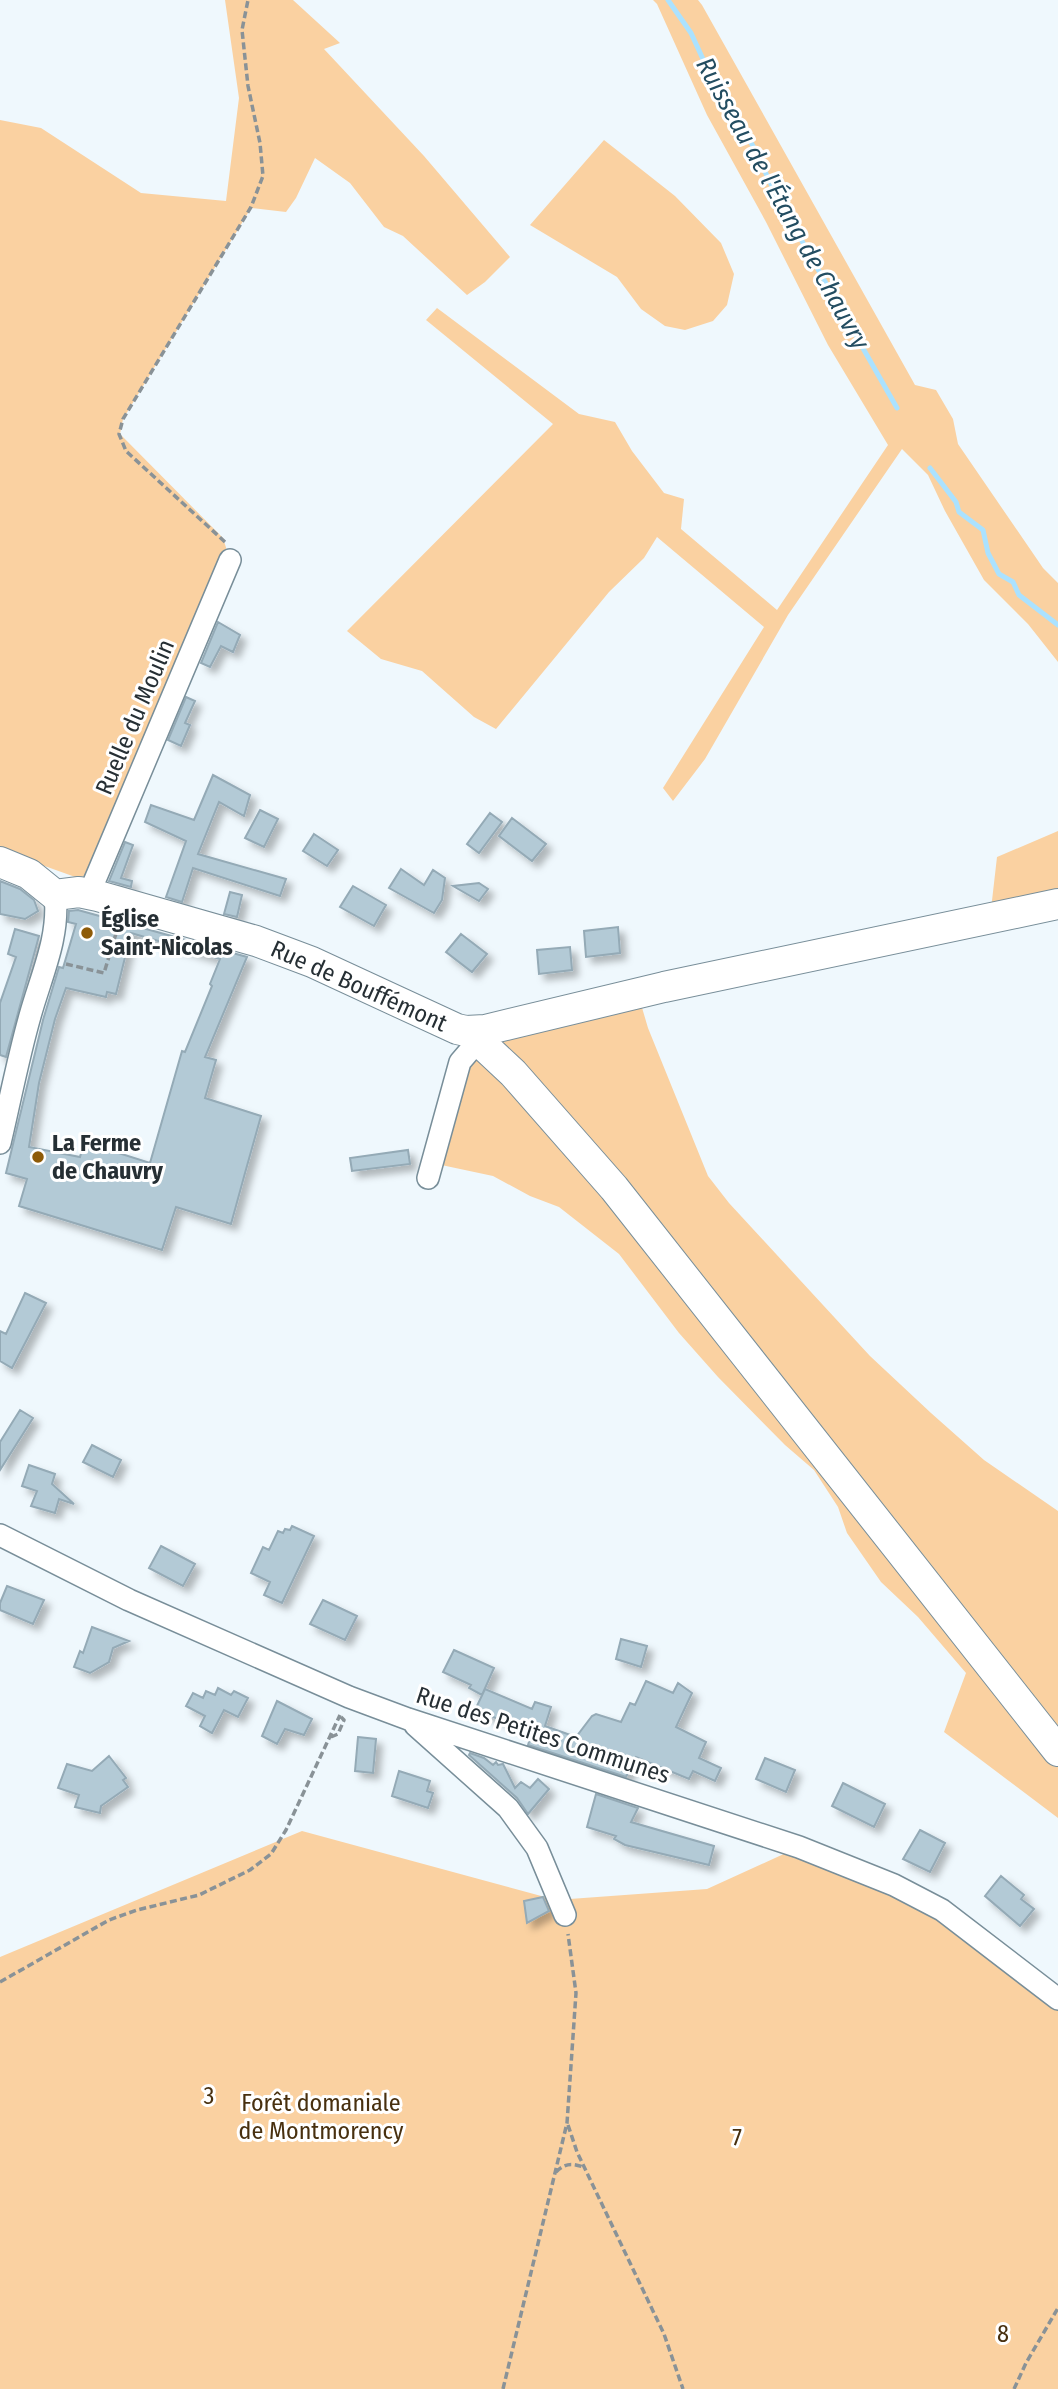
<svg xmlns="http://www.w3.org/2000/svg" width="1058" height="2389" viewBox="0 0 1058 2389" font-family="'Fira Sans Condensed',sans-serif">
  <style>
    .green { fill: #fad1a1 }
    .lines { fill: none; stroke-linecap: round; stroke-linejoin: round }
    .stream { stroke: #abe2ff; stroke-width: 5 }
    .building { fill: #b3cad6; stroke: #94aab6; stroke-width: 2; fill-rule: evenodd; filter: url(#shadow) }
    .street-casing { stroke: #788e99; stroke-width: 24 }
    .secondary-casing { stroke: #788e99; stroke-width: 32 }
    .path { stroke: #899297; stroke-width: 3.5; stroke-dasharray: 7 3.5; stroke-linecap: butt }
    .street { stroke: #fff; stroke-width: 21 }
    .secondary { stroke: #fff; stroke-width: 30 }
    .poi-dot { fill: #8e5b08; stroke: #fff; stroke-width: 2.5 }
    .labels { text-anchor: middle; stroke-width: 6; stroke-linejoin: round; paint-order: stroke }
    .street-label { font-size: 24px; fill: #262f34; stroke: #fff }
    .poi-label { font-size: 24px; font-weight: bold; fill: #262f34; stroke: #fff; text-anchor: start }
    .park-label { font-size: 24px; fill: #48300f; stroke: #fff }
    .water-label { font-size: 26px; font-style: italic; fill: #234d61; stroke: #fff }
  </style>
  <defs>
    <filter id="shadow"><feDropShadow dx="6" dy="6" stdDeviation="3.5" flood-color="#0004"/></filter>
  </defs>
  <rect width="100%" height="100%" fill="#eff8fd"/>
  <path class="green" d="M225,0H293L340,43L324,49L424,156L510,257L485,282L467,295L403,236L384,227L350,183L315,158L296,198L286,212L251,208L123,419L120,434L223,538L230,560L98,871L78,878L0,850V120L41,128L141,193L226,201L239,98Z
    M653,0H698L702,5L915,385L936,390L953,419L958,444L1043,568L1058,583V662L1028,624L984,580L945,511L928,475L902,449L788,615L705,759L673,801L663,788L764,627L657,537L644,558L609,592L496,729L474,717L422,671L381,659L347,631L553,424L426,320L437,308L579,414L615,422L632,451L664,493L684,499L681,529L777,610L888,445L828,345L766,222L707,115L657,4Z
    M604,140L675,196L721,243L734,274L727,305L713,321L685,330L665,326L641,309L617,277L530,225Z
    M1058,831V904L990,918L997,857Z
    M638,994L648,1028L708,1176L729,1203L870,1356L931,1413L984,1460L1058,1511V1818L944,1732L966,1673L918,1617L881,1582L847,1533L838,1507L814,1470L785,1445L718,1377L679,1333L619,1254L559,1207L530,1196L493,1176L432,1163L473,1035Z
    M302,1831L556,1900L707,1889L799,1847L894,1885L1058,1999V2389H0V1957Z"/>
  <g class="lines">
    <path class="stream" d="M668,0L691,33L713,81L753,146L778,199L897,408
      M930,468L956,502L959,512L983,530L988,553L999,574L1013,582L1019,595L1058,625"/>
  </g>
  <path class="building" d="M218,622L240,635L233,652L221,646L210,667L201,663Z
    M186,697L195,701L185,723L190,725L181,746L168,740Z
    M213,775L250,795L244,816L219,802L198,854L286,879L280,896L193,868L182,902L166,897L186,841L145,822L151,805L194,820Z
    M260,810L278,819L264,847L245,838Z
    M490,813L502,822L479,853L467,844Z
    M512,818L546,844L532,861L499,836Z
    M314,834L338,850L327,866L303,851Z
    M125,842L133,845L121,878L132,881L131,887L109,881Z
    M401,869L424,885L433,870L445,878L442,900L434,913L389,888Z
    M0,881L20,889L34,900L38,911L25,919L0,914Z
    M479,883L488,889L479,901L453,886Z
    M353,886L386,905L374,926L340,907Z
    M230,892L242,895L237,917L224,914Z
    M78,910L247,957L205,1057L216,1060L205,1098L261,1116L245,1173L231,1224L176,1207L162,1250L19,1206L27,1179L6,1173L43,1020L59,967L63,968L76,924L68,922L69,911ZM131,933L220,959L210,984L212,986L185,1052L182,1051L150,1163L84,1142L80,1157L29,1147L39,1083L55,1019L66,988L106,997L107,992L116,994Z
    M618,927L620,953L586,957L584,931Z
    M15,929L39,936L6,1057L0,1055V1003L16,957L8,954Z
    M461,934L487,954L472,972L446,952Z
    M570,947L572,970L539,974L537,950Z
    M408,1150L410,1164L352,1171L350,1158Z
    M25,1293L46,1303L12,1368L0,1361V1331L6,1334Z
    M20,1410L33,1418L0,1470V1442Z
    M92,1445L121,1460L113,1477L83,1462Z
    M29,1465L55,1474L52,1484L74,1504L59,1499L55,1513L31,1506L37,1491L22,1486Z
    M292,1526L314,1536L282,1603L264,1595L270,1582L251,1573L263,1547L269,1550L278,1531L283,1533L285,1529L290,1530Z
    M161,1546L195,1564L183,1586L149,1568Z
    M7,1586L44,1600L33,1624L0,1610V1603Z
    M323,1600L357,1616L345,1640L310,1624Z
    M92,1627L129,1641L113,1648L109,1662L90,1673L74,1667L80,1651L83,1653Z
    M621,1639L647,1646L641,1667L616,1659Z
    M454,1650L494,1668L482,1695L469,1688L471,1685L443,1672Z
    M646,1681L673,1693L678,1683L692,1693L676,1727L706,1742L699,1758L721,1768L715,1781L693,1771L689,1779L636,1757L626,1777L528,1745L532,1732L475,1710L485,1689L532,1709L535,1702L551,1707L545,1726L576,1737L592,1716L596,1714L621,1722L630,1703L635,1705Z
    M218,1688L231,1695L234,1691L248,1698L238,1717L224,1710L212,1733L200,1726L205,1716L186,1706L193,1693L203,1698L206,1691L215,1695Z
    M277,1701L312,1719L304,1735L285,1729L277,1744L262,1736Z
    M358,1737L376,1739L373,1773L355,1771Z
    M470,1753L484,1758L493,1765L496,1762L498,1765L503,1764L515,1788L521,1782L530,1788L538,1779L549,1789L528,1814L517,1798L469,1755Z
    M109,1756L126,1778L123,1780L128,1787L101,1806L100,1813L75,1807L79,1795L58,1788L67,1764L92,1771Z
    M765,1758L795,1770L786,1792L756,1779Z
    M399,1771L430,1781L427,1791L433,1793L428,1808L392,1796Z
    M843,1783L885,1804L874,1827L832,1806Z
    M596,1794L638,1808L631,1822L714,1846L709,1865L625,1845L614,1839L616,1836L587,1827Z
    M920,1830L945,1843L930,1872L903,1859Z
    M1001,1876L1024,1895L1021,1899L1034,1909L1020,1926L985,1896Z
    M543,1897L549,1911L527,1923L524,1901Z"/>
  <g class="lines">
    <g class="street-casing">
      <path id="street" d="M89,894L230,560
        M0,1143C10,1101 18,1058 30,1016C41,976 60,937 55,895
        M428,1178L460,1062L472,1048L476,1031
        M0,1535L129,1600L349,1697L408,1719L799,1847L894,1885L942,1910L1058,1999
        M415,1725L508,1808L537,1848L565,1915"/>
    </g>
    <g class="secondary-casing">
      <path id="secondary" d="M0,862L29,874L55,895L79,892L98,896L256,941L312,962L457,1029L466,1031L485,1030L664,987L1058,904
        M476,1031L482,1044L513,1073L614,1188L1058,1751"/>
    </g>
    <path class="path" d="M225,542L126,451L119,434L123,419L251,207L263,176L260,143L248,86L242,30L248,0
      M66,964L104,973L118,927
      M331,1737L338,1734L344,1720L341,1717
      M0,1982L109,1920L137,1910L199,1895L250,1870L271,1854L286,1830L340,1715
      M568,2125L577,2152L664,2334L683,2389
      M556,2172C565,2163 572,2163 583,2167
      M503,2389L567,2123L576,1993L568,1934
      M1014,2389L1026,2363L1058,2308"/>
    <use href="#street" class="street"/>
    <use href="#secondary" class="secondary"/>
  </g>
  <g class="poi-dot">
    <circle cx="87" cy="933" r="7"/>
    <circle cx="38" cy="1157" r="7"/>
  </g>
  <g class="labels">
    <g class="street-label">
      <text transform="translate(135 717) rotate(-67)" y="8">Ruelle du Moulin</text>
      <text transform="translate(359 986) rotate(24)" y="8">Rue de Bouffémont</text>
      <text transform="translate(543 1735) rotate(18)" y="8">Rue des Petites Communes</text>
    </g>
    <g class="poi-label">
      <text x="101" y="927">Église<tspan x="101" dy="28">Saint-Nicolas</tspan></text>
      <text x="52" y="1151">La Ferme<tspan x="52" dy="28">de Chauvry</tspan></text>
    </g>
    <g class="park-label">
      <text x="209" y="2104">3</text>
      <text x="321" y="2111">Forêt domaniale<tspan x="321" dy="28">de Montmorency</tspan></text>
      <text x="737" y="2146">7</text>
      <text x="1003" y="2342">8</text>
    </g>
    <g class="water-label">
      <text transform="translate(783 203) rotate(61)" y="9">Ruisseau de l'Étang de Chauvry</text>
    </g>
  </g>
</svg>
